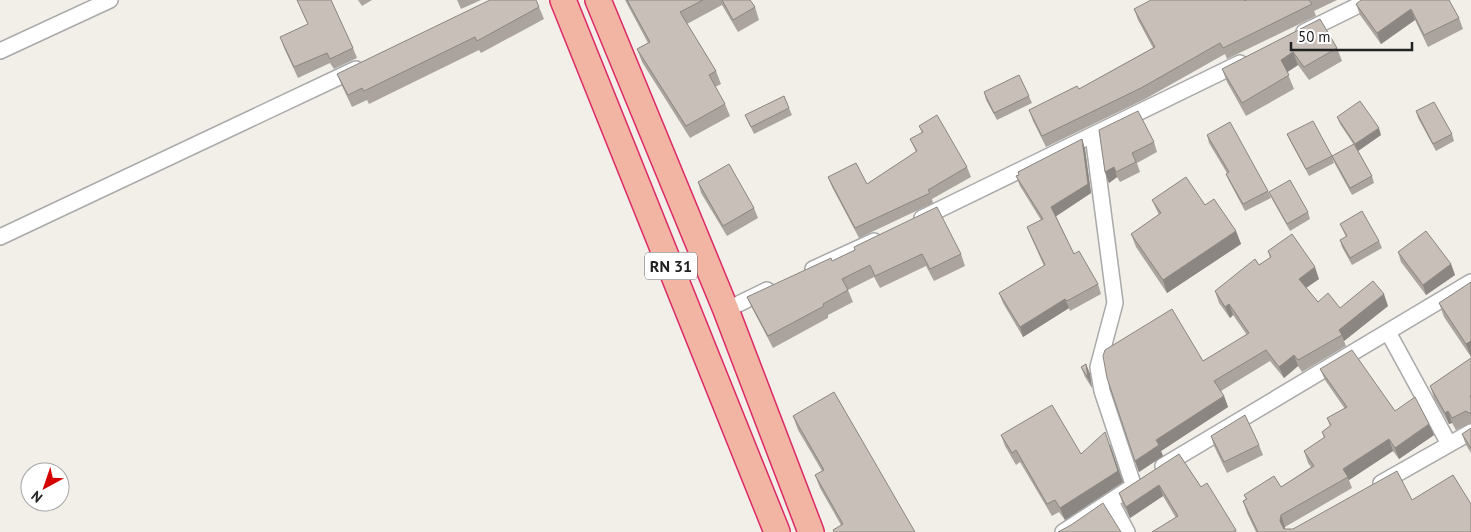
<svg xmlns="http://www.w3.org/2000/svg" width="1471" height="532" viewBox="0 0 1471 532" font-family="'PT Sans',sans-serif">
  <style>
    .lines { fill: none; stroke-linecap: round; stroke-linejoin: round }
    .minor-casing { stroke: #a9a9a9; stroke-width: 18 }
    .trunk-casing { stroke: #dc2a67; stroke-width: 28 }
    .minor { stroke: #fff; stroke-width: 15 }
    .trunk { stroke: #f2b4a3; stroke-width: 25 }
    .wall { fill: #aba49e }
    .shaded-wall { fill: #8b8681 }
    .building { fill: #c7bfb8; stroke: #8b8681 }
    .labels { text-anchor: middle; stroke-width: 4.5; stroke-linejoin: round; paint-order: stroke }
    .shield { fill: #fff; stroke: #646464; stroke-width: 1 }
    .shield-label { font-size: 16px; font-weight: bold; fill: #222 }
  </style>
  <rect width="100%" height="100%" fill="#f2efe9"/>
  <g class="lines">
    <g class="minor-casing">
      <path id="minor" d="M1304,32L1361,4
        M0,51L110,0
        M1093,135L1115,303L1098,367L1102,391L1134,487
        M922,218L1240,63
        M0,237L356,69
        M813,269L874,241
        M726,310L767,290
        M1388,332L1449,444
        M1163,466L1471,282
        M1381,483L1471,432
        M1111,502L1127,532
        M1063,532L1135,485"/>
    </g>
    <g class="trunk-casing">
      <path id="trunk" d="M563,0L777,532
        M598,0L726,310L811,532"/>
    </g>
    <use href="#minor" class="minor"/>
    <use href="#trunk" class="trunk"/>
  </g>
  <path class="wall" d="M297,0H331L353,48L357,58L334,69L330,63L298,78L284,48L280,37L308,25Z
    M358,0H372L362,6Z
    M457,0H481L461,9Z
    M625,0H750L755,7L759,20L738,32L722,5L687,24L716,71L721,84L715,87L725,104L730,116L690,138L642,62L637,49L648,43Z
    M1246,0H1337L1314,11L1316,16L1227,59L1225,54L1145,99L1046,147L1033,121L1029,110L1079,89L1153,48L1138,20L1134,9Z
    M1356,4L1459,18L1463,29L1428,47L1415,20L1381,44L1360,15Z
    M539,7L544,19L481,53L479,50L369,104L367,100L352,107L342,86L337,74Z
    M1320,19L1337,48L1342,61L1309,80L1298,65L1287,72L1294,89L1246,116L1227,82L1222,69Z
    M984,92L1029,96L1032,103L997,120L986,100Z
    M789,108L792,115L754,134L745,115Z
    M1416,111L1452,134L1454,141L1436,151L1418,118Z
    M1337,117L1381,135L1358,151L1372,176L1374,183L1352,195L1335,164L1332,156L1354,145L1340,124Z
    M919,126L967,167L971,177L932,199L933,203L859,238L832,187L828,177L867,184L916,152L910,139L922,133Z
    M1099,130L1154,142L1157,152L1137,163L1140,172L1120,182L1117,177L1109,183L1105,172Z
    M1287,134L1332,156L1334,163L1309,176L1290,141Z
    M1207,135L1268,191L1271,198L1245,211L1229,181L1226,174L1227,173L1209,143Z
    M1082,139L1085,149L1091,193L1056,216L1074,254L1098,284L1101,294L1070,311L1069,308L1023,337L1003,303L999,293L1044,266L1031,237L1027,227L1041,220L1020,186L1016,176L1019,175L1018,172Z
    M698,182L754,208L758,218L727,236L701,193Z
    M1269,192L1308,212L1310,219L1290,231L1272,199Z
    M1152,200L1205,205L1236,231L1241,244L1167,293L1136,247L1131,234L1159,215Z
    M1340,224L1379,241L1382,248L1352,265L1342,247L1340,240L1346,237Z
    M855,250L961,254L965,266L934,281L926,266L880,288L874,277L848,290L853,302L828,315V318L773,348L752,308L747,297L832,261Z
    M1268,251L1319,279L1306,288L1318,302L1340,308L1388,306L1344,341L1346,346L1302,372L1298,366L1284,378L1270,361L1221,391L1224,396L1228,407L1161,451L1163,456L1139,472L1135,461L1203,361L1247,335L1233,315L1230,318L1219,303L1215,291L1270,258Z
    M1398,252L1451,264L1455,275L1426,295L1401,262Z
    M1471,282V357L1444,317L1439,303Z
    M1471,358V423L1456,430L1452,423L1449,424L1434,398L1430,386Z
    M1086,364L1090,374L1092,388L1085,377L1081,367Z
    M1320,369L1395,411L1434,435L1399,459L1393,451L1349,480L1352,488L1285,527V529H1293L1412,500L1471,532H1256L1247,513L1243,501L1246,499L1244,495L1281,487L1311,467L1308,463L1304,451L1324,438L1322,432L1330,426L1327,418L1345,409L1325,380Z
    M793,416L915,532L841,525L820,488L815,475L822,471L798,430Z
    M1471,428V453L1466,445L1462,434Z
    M1001,435L1081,454L1123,482L1065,520L1059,512L1052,516L1020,462L1016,465L1005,446Z
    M1211,436L1259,445L1263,455L1227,473L1214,446Z
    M1179,454L1201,487L1237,532H1152L1176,518L1163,496L1130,518L1123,505L1119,493Z"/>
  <path class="shaded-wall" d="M1411,9L1415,20L1381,44L1377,33Z
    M1293,52L1298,65L1286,73L1281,60Z
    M1379,128L1381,135L1358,151L1355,144Z
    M1082,139L1085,149L1091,193L1055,217L1051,207Z
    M1114,167L1117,177L1109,183L1105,172Z
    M1236,231L1241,244L1167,293L1163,280Z
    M1451,264L1455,275L1426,295L1423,285Z
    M1315,267L1319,279L1303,290L1299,279Z
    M1384,294L1388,306L1344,341L1342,335L1339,330Z
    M1065,299L1069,308L1023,337L1020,327Z
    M1229,304L1233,315L1230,318L1225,307Z
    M1471,341V357L1466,344Z
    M1294,355L1298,366L1284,378L1279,367Z
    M1086,364L1090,374L1092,388L1088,378Z
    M1224,396L1228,407L1161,451L1163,456L1139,472L1135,461L1156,440Z
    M1448,411L1452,423L1449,424L1445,413Z
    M1429,424L1434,435L1399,459L1395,448Z
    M1389,439L1393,451L1349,480L1343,469Z
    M1110,444L1123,482L1065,520L1060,508Z
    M1159,485L1163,496L1130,518L1126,507Z
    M1281,515L1285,527L1284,532L1280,521Z"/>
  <path class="building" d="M297,0H331L353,48L330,59L327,53L294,67L280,37L308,24Z
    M490,0H536L539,7L477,41L475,37L364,91L362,88L348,95L337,74Z
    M627,0H703L680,12L716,71L709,75L725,104L686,126L637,49L650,42Z
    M722,0H750L755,7L733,20Z
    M1151,0H1245V1L1246,0H1309L1312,4L1223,48L1220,43L1141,88L1042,136L1029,110L1077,86L1079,89L1155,47L1134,9Z
    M1361,0H1449L1459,18L1424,35L1411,9L1377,33L1356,4Z
    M1320,19L1337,48L1304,67L1293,52L1281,60L1289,75L1242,103L1222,69Z
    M1019,75L1029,96L994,113L984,92Z
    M784,96L789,108L751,127L745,115Z
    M1360,101L1379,128L1355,144L1337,117Z
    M1434,102L1452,134L1433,144L1416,111Z
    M1138,111L1154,142L1132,153L1136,162L1116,172L1114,167L1105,172L1099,130Z
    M937,115L967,167L928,190L930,193L855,228L828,177L856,163L867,184L917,151L910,139L923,132L919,126Z
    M1313,121L1332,156L1306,169L1287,134Z
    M1230,122L1268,191L1243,204L1226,174L1229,172L1207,135Z
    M1082,139L1088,184L1051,207L1074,254L1079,251L1098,284L1067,301L1065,299L1020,327L999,293L1045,265L1027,227L1043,219L1016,176L1019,175L1018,172Z
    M1354,144L1372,176L1350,188L1332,156Z
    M729,164L754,208L723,226L698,182Z
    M1186,177L1205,205L1214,199L1236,231L1163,280L1131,234L1161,213L1152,200Z
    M1290,180L1308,212L1287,224L1269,192Z
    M937,207L961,254L930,269L922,254L875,276L870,265L842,279L848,290L823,304L824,306L768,336L747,297L831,258L832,261L855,250L854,247Z
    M1362,211L1379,241L1350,258L1340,240L1347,236L1340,224Z
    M1426,231L1451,264L1423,285L1398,252Z
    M1292,234L1315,267L1299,279L1318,302L1328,293L1340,308L1373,281L1384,294L1339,330L1342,335L1298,360L1294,355L1279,367L1266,350L1214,381L1224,396L1156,440L1159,445L1135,461L1107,378L1103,356L1105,350L1172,309L1203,361L1249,333L1229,304L1225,307L1215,291L1255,259L1259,265L1271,257L1268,251Z
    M1471,282V341L1466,344L1439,303Z
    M1352,350L1395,411L1415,397L1429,424L1395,448L1389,439L1343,469L1348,477L1281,515L1280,521L1284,529H1293L1397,471L1412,500L1453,475L1471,504V532H1258L1243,501L1247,499L1244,495L1274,476L1281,487L1314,466L1304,451L1325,437L1322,432L1331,425L1327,418L1347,407L1320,369Z
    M1471,358V395L1470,396L1471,398V414L1466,411L1452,418L1448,411L1445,413L1430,386Z
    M1086,364L1088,378L1081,367Z
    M834,392L915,532H834L833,530L843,524L815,475L824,470L793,416Z
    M1052,405L1081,454L1105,432L1118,471L1060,508L1055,500L1047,504L1016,450L1012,453L1001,435Z
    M1245,415L1259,445L1224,462L1211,436Z
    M1471,428V448L1462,434Z
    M1179,454L1201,487L1207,483L1236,530L1233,532H1152L1178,516L1159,485L1126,507L1119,493Z
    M1103,503L1121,532H1058L1071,525Z"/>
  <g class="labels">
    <rect class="shield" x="645" y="252.5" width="52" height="27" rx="4"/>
    <g class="shield-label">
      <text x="671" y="272">RN 31</text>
    </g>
  </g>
  <g transform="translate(45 487) rotate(220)"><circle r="24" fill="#ffffff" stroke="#a7a7a7"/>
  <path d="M0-4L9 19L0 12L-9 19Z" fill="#d40000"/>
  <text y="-8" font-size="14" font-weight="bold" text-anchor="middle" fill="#222222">N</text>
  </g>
  <path d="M1291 42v8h121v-8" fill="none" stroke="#222222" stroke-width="2.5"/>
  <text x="1298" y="42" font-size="15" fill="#222222" stroke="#ffffff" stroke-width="4" paint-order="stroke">50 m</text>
</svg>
